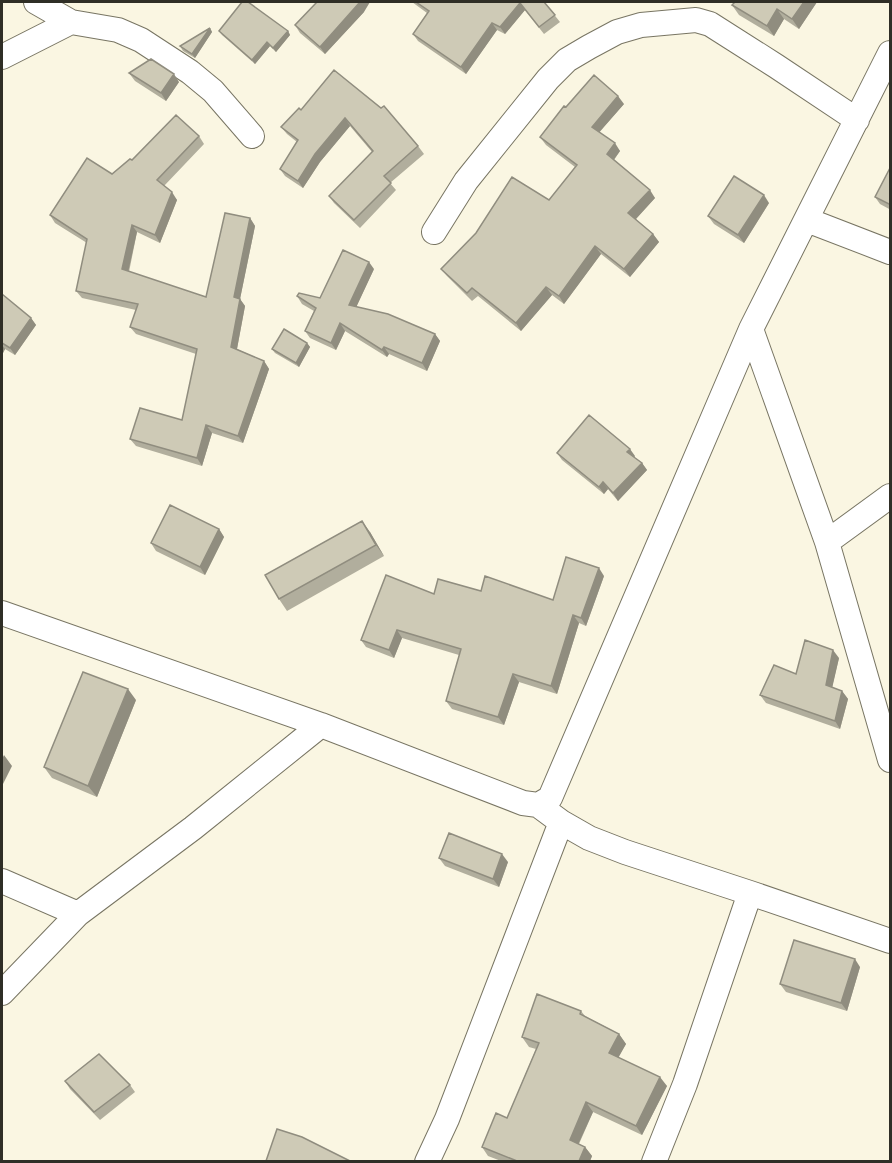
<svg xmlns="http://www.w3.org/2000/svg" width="892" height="1163" viewBox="0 0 892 1163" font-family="Cabin,sans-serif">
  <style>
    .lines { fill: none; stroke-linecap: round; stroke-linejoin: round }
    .street-casing { stroke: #787563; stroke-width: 26 }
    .street { stroke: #fff; stroke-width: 24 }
    .wall { fill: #b1ae9d }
    .shaded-wall { fill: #908d7f }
    .building { fill: #cecab6; stroke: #908d7f; stroke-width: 1.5 }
  </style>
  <rect width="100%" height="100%" fill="#faf6e2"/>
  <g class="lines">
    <g class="street-casing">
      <path id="street" d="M36,2L71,22L118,30L141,40L190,72L213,91L252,136
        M2,57L71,22
        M807,220L890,252
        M434,232L466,181L548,79L567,60L589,47L617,32L641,25L696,20L710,24L776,66L857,120
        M751,329L827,542L890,760
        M827,542L890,496
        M2,613L321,725L523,803L538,805L561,822L589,838L625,852L750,893L890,941
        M538,805L550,798L751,329L890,53
        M2,881L78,914
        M2,993L78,914L193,828L321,725
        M427,1162L447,1119L561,822
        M654,1162L685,1084L750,893"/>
    </g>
    <use href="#street" class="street"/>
  </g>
  <path class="wall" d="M412,2H544L560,22L544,34L525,10L505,34L497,30L466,74L418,41L413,34L427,13Z
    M817,2L799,29L784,19L774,36L739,15L732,5Z
    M364,12L325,54L300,33L295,25Z
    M210,28L212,32L195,58L183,51L180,46Z
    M219,31H288L290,35L276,52L270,46L255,64L222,35Z
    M334,70L418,146L424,154L390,183L396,190L360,228L334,203L329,196L372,152L350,126L320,162L303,188L285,176L280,169L297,142L287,134L281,127L301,110Z
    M129,73L179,82L166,101L135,81Z
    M624,104L599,132L620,151L614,160L655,198L636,219L653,234L659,242L630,277L601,254L564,304L552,295L521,331L478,296L472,301L447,276L441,269L549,200L575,167L546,145L540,137L566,107Z
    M199,136L204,144L164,186L177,200L160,243L137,232L129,272L206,297L250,218L255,226L240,299L245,306L237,349L264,361L269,369L243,443L212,433L202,466L136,446L130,439L182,420L196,354L136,334L130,327L136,310L82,298L76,291L87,243L55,223L50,215L132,160Z
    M891,166V210L880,204L875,197Z
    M769,203L744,243L714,224L708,216Z
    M374,269L356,307L435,334L440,341L427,371L389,354L387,357L345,331L336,350L310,338L305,331L314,311L302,304L297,296L320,298Z
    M2,294L31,318L36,325L15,355L5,349L2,355Z
    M307,343L310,347L299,367L275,353L272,349Z
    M557,453L635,456L634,457L642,463L647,470L618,501L608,489L604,494L562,460Z
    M219,529L224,537L205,575L156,551L151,543Z
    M370,532L384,556L287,611L279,599Z
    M604,576L586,626L579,623L557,694L519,682L504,725L452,709L446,701L459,655L402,638L394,658L366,647L361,640L434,594L553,600Z
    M839,658L832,687L842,691L848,699L840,729L766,703L760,695L796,674Z
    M136,700L97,797L52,778L44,767Z
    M439,858L508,862L499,887L445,866Z
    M860,967L847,1011L786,992L780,984Z
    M581,1011L585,1016L619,1034L626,1044L618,1057L667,1086L642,1135L593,1112L579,1144L585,1147L592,1156L590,1161H501L488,1156L482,1147L507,1118L536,1049L529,1047L522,1037Z
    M65,1081L130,1085L135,1092L100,1120L70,1089Z"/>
  <path class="shaded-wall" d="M360,2H370L364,12L325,54L320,47Z
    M804,2H817L799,29L792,19Z
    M520,3L525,10L505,34L500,27Z
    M777,9L784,19L774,36L767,26Z
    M492,23L497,30L466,74L461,67Z
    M210,28L212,32L195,58L192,54Z
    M288,31L290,35L276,52L273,48Z
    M267,42L270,46L255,64L252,60Z
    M174,74L179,82L166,101L161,93Z
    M618,96L624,104L597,135L592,127Z
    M345,118L350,126L320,162L303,188L298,181L315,154Z
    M615,143L620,151L612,162L607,154Z
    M650,190L655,198L634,221L628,213Z
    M172,192L177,200L160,243L155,235Z
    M764,195L769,203L744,243L738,235Z
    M250,218L255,226L240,299L245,306L236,354L231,347L234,297Z
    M132,225L137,232L127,277L122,269Z
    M653,234L659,242L630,277L624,269Z
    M595,246L601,254L564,304L559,296Z
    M369,262L374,269L354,312L349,305Z
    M546,287L552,295L521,331L516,323Z
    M31,318L36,325L15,355L10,348Z
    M340,323L345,331L336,350L331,343Z
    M435,334L440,341L427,371L422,363Z
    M307,343L310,347L299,367L296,363Z
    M2,345L5,349L2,355Z
    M384,347L389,354L387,357L382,350Z
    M264,361L269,369L243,443L238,436Z
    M206,425L212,433L202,466L197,458Z
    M630,449L635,456L633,459L627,452Z
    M642,463L647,470L618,501L613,493Z
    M603,482L608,489L604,494L599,487Z
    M362,521L370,532L384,556L376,545Z
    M219,529L224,537L205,575L200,567Z
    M599,568L604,576L586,626L581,618Z
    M573,615L579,623L557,694L551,686Z
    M397,630L402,638L394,658L389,650Z
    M833,650L839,658L831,693L826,685Z
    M513,674L519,682L504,725L498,717Z
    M128,689L136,700L97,797L88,786Z
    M842,691L848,699L840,729L835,721Z
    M4,755L12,766L2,786V759Z
    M502,854L508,862L499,887L493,879Z
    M855,959L860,967L847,1011L841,1003Z
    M619,1034L626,1044L616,1062L609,1053Z
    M660,1077L667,1086L642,1135L636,1126Z
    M586,1102L593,1112L576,1149L570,1140Z
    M585,1147L592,1156L590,1161H579Z"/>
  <path class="building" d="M242,2H248L288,31L273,48L267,42L252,60L219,31Z
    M317,2H360L320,47L295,25Z
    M416,2H544L555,15L539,27L520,3L500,27L492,23L461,67L413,34L429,11Z
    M735,2H804L792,19L777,9L767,26L732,5Z
    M210,28L192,54L180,46Z
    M151,59L174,74L161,93L129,73Z
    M334,70L381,108L384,106L418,146L384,176L391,183L354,220L329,196L373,151L345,118L315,154L298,181L280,169L298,140L281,127L299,108L301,110Z
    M594,75L618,96L592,127L615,143L607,154L650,190L628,213L653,234L624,269L595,246L559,296L546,287L516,323L472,288L467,293L441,269L476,233L512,177L549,200L577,165L540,137L564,106L566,107Z
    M176,115L199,136L157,180L172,192L155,235L132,225L122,269L206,297L225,213L250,218L234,297L240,299L231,347L264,361L238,436L206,425L197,458L130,439L140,408L182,420L197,349L130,327L138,304L76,291L87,239L50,215L87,158L112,174L130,159L132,160Z
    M891,166V205L875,197Z
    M734,176L764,195L738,235L708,216Z
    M343,250L369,262L349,305L388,314L435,334L422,363L384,347L382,350L340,323L331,343L305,331L316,308L297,296L299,293L320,298Z
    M2,294L31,318L10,348L2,343Z
    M284,329L307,343L296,363L272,349Z
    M589,415L630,449L627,452L642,463L613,493L603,482L599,487L557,453Z
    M170,505L219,529L200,567L151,543Z
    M362,521L376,545L279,599L265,575Z
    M566,557L599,568L581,618L573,615L551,686L513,674L498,717L446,701L461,649L397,630L389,650L361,640L386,575L434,594L438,579L481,591L485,576L553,600Z
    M805,640L833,650L826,685L842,691L835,721L760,695L774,665L796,674Z
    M83,672L128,689L88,786L44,767Z
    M449,833L502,854L493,879L439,858Z
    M794,940L855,959L841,1003L780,984Z
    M537,994L581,1011L580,1014L619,1034L609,1053L660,1077L636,1126L586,1102L570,1140L585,1147L579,1161H517L482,1147L496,1113L507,1118L539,1043L522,1037Z
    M99,1054L130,1085L94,1112L65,1081Z
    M277,1129L302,1137L350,1161H266Z"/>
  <rect width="892" height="1163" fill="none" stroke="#2f2e26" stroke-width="6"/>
</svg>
